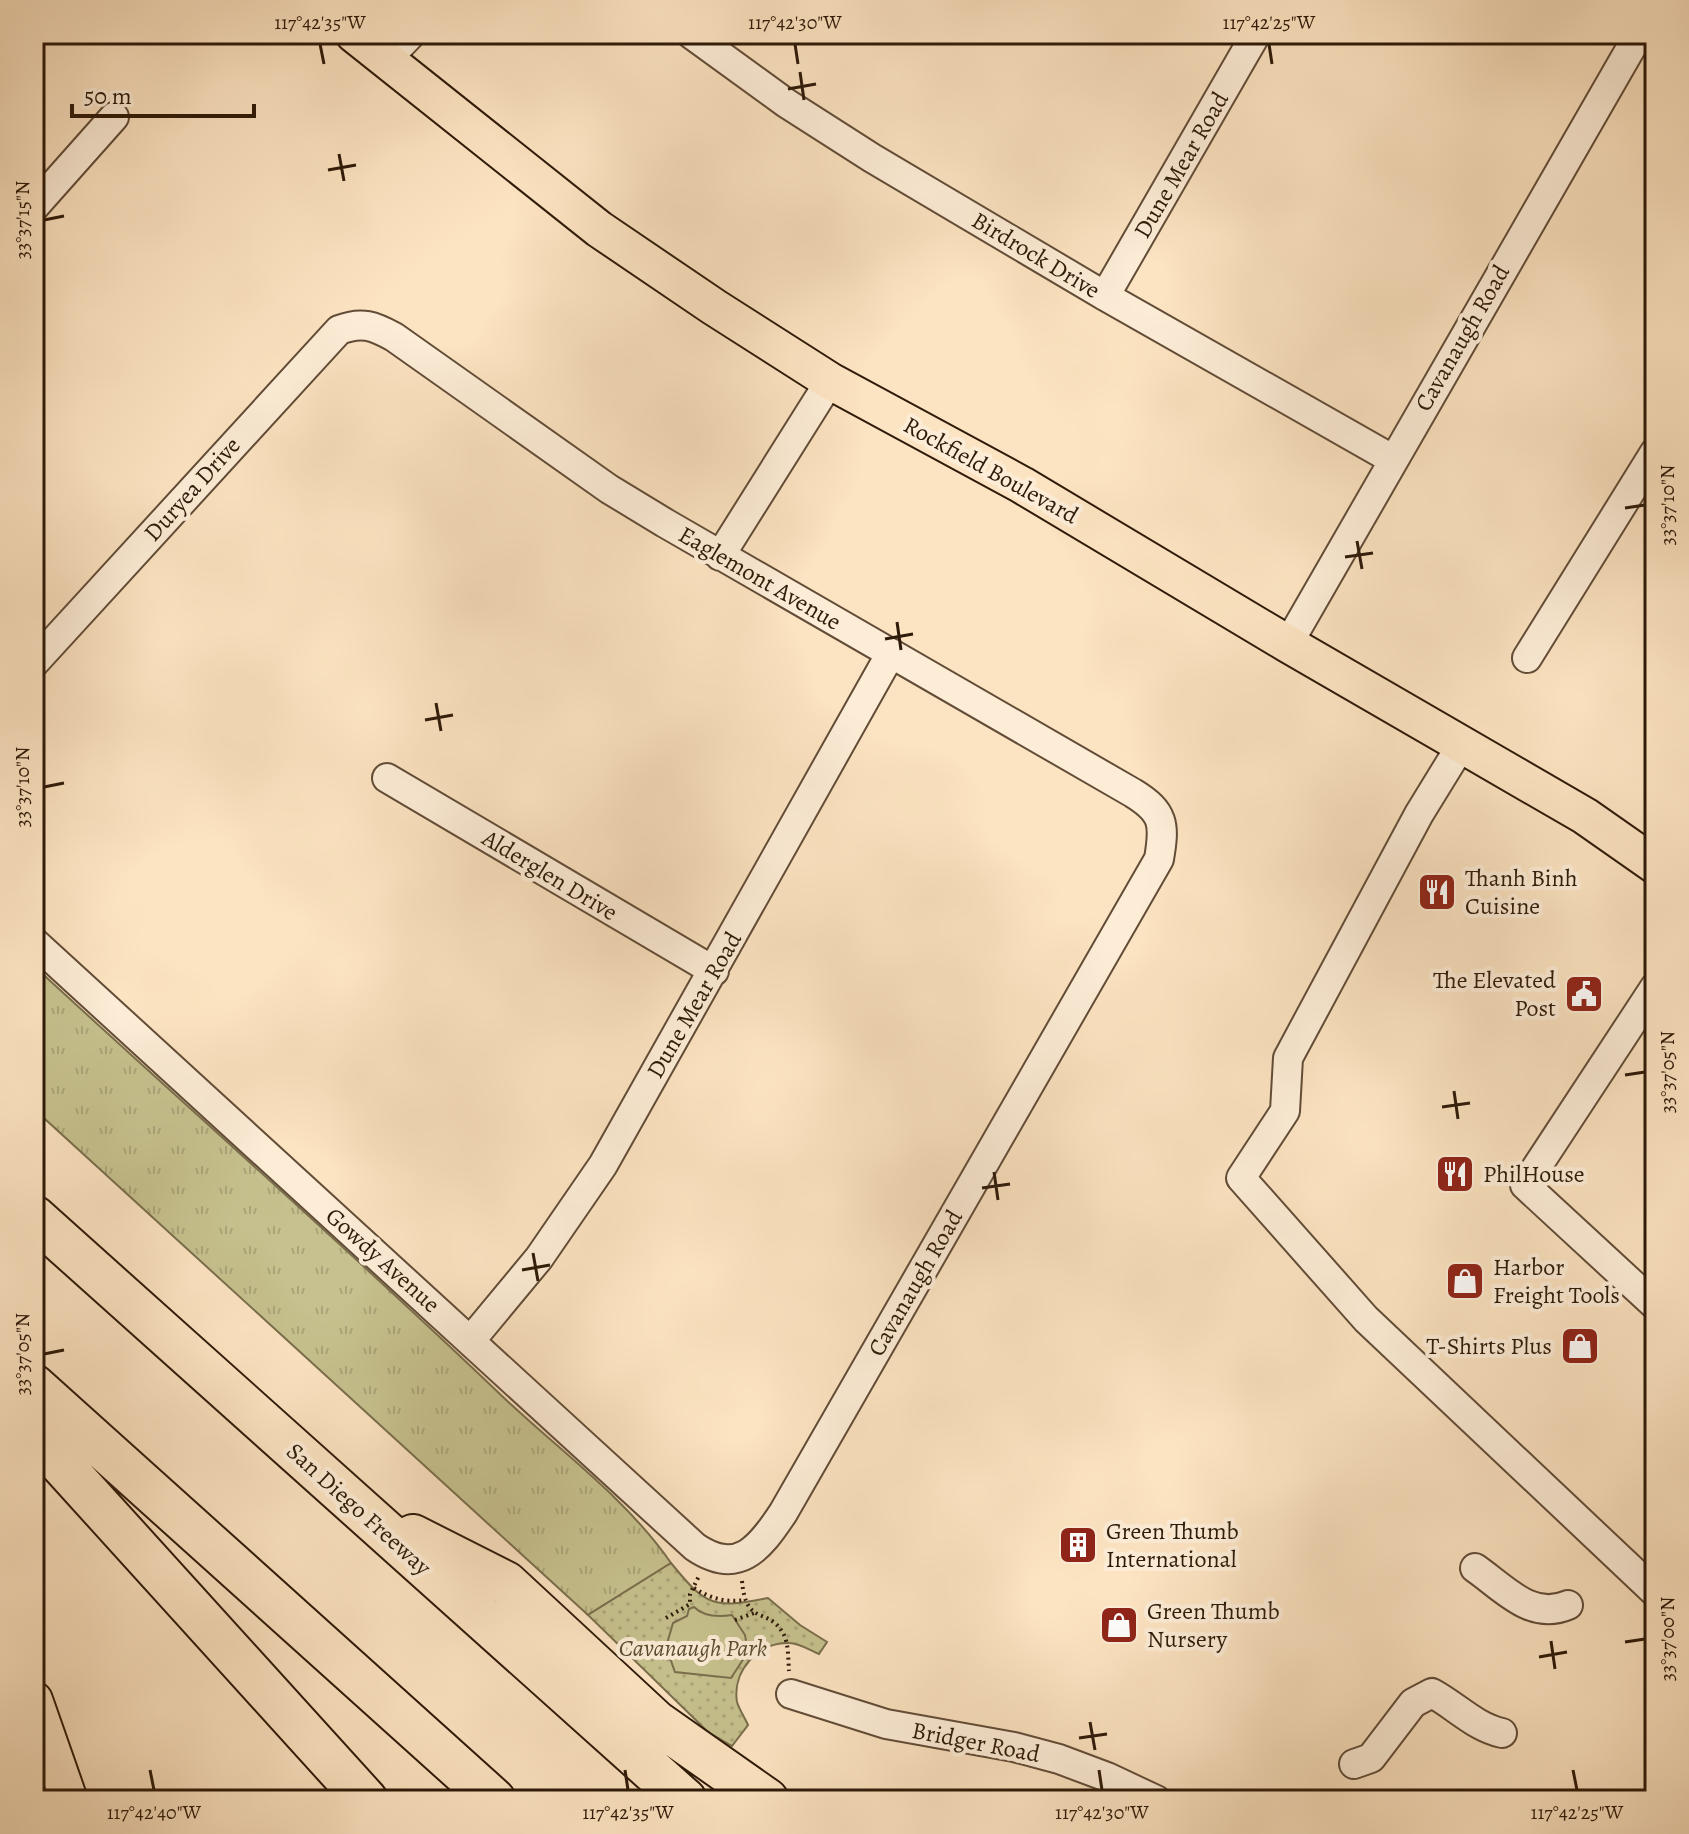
<svg xmlns="http://www.w3.org/2000/svg" width="1689" height="1834" viewBox="0 0 1689 1834" font-family="Alegreya,serif">
  <style>
    .grass { fill: url(#grass-tufts); stroke: #7a6e4c; stroke-width: 2 }
    .park { fill: url(#park-dots); stroke: #7a6e4c; stroke-width: 2 }
    .pitch { fill: #c6c18e; stroke: #7a6e4c; stroke-width: 2 }
    .lines { fill: none; stroke-linecap: round; stroke-linejoin: round }
    .minor-casing { stroke: #624c37; stroke-width: 32 }
    .major-casing { stroke: #2e1a09; stroke-width: 40 }
    .highway-casing { stroke: #2e1a09; stroke-width: 46 }
    .path { stroke: #2e1a09; stroke-width: 4; stroke-dasharray: 2 4; stroke-linecap: butt }
    .minor { stroke: #fdedd7; stroke-width: 28 }
    .major { stroke: #fce3c1; stroke-width: 36 }
    .highway { stroke: #fce3c1; stroke-width: 42 }
    .ticks { fill: none; stroke: #2e1a09; stroke-width: 3 }
    .labels { text-anchor: middle; stroke-width: 8; stroke-linejoin: round; paint-order: stroke }
    .street-label { font-size: 24px; fill: #2e1a09; stroke: #fdedd7 }
    .poi-label { font-size: 24px; fill: #2e1a09; stroke: #fdedd7; text-anchor: start }
    .park-label { font-size: 24px; font-style: italic; fill: #5c4c31; stroke: #fdedd7 }
    .neatline { fill: none; stroke: #2e1a09; stroke-width: 3 }
    .ticks-label { font-size: 20px; text-anchor: middle; fill: #2e1a09 }
  </style>
  <defs>
    <pattern id="grass-tufts" width="24" height="20" patternUnits="userSpaceOnUse" patternTransform="scale(2)"><rect width="24" height="20" fill="#c6c18e"/><path d="M3 7l-1-3M5 7V3M7 7l1-3M15 17l-1-3M17 17v-4M19 17l1-3" fill="none" stroke="#aaa579"/></pattern>
    <pattern id="park-dots" width="8" height="8" patternUnits="userSpaceOnUse" patternTransform="scale(2)"><rect width="8" height="8" fill="#c6c18e"/><path d="M2 2h.1M6 6h.1" fill="none" stroke="#aaa579" stroke-width="1.8" stroke-linecap="round"/></pattern>
  </defs>
  <rect width="100%" height="100%" fill="#fce3c1"/>
  <filter id="stains"><feTurbulence type="fractalNoise" baseFrequency=".0025" numOctaves="4"/><feColorMatrix values="0 0 0 0 .2 0 0 0 0 .09 0 0 0 0 .02 0 0 0 .5 -.17"/></filter>
  <radialGradient id="worn" r=".72"><stop offset=".6" stop-color="#630" stop-opacity="0"/><stop offset="1" stop-color="#630" stop-opacity=".3"/></radialGradient>
  <path class="grass" d="M34,966C190,1110 350,1250 503,1397C560,1451 626,1498 671,1563L588,1615L34,1109Z"/>
  <path class="park" d="M671,1563C706,1606 713,1609 768,1598L800,1625L827,1642L819,1654C810,1650 799,1643 789,1643C758,1642 732,1671 737,1702C739,1709 745,1718 748,1725L732,1746L708,1732L588,1615Z"/>
  <path class="pitch" d="M694,1607C704,1617 719,1617 732,1615L745,1635L748,1652L731,1678L675,1672L666,1647L673,1623L687,1616L689,1609Z"/>
  <g class="lines">
    <g class="minor-casing">
      <path id="minor" d="M691,34L786,103L872,158L1105,296L1392,459
        M385,61L411,34
        M34,207L114,117
        M1105,296L1256,34
        M720,556L830,381
        M1288,644L1639,34
        M1527,658L1655,452
        M34,663L339,330C362,321 374,326 394,337L609,489L665,523L1133,793C1164,812 1165,824 1159,859L783,1513C759,1549 738,1576 695,1547L34,942
        M1462,744L1419,814L1288,1058L1285,1111L1241,1178L1366,1319L1655,1592
        M387,778L714,971
        M1655,987L1525,1185L1655,1305
        M471,1340L539,1258L603,1165L891,653
        M1475,1568C1504,1588 1531,1621 1568,1605
        M791,1694L886,1724L1014,1747L1059,1759L1107,1777L1156,1800
        M1354,1764L1371,1758L1413,1703L1432,1693C1456,1706 1475,1727 1502,1733"/>
    </g>
    <g class="major-casing">
      <path id="major" d="M354,34L599,229L714,307L830,381L1022,485L1288,644L1585,816L1655,865
        M34,1700L69,1800"/>
    </g>
    <g class="highway-casing">
      <path id="highway" d="M34,1217L685,1800
        M34,1386L494,1800
        M34,1422L54,1456L366,1800
        M413,1536L506,1583L656,1722L767,1800"/>
    </g>
    <path class="path" d="M742,1581C746,1627 767,1606 783,1633C789,1643 788,1660 789,1671
      M694,1588C710,1598 725,1603 744,1600
      M666,1618L690,1604V1594L699,1576
      M735,1620L754,1613"/>
    <use href="#minor" class="minor"/>
    <use href="#major" class="major"/>
    <use href="#highway" class="highway"/>
  </g>
  <path class="ticks" d="M320,44L324,64M795,44L798,64M1269,44L1272,64M800,72L804,100M788,89L816,84M339,154L344,181M328,170L356,165M44,220L64,216M1625,508L1645,505M1357,541L1362,569M1345,557L1373,553M897,622L901,650M885,639L913,634M436,703L441,731M425,720L453,715M44,787L64,783M1625,1075L1645,1072M1454,1091L1458,1119M1442,1107L1470,1103M994,1172L998,1200M982,1188L1010,1184M533,1253L538,1281M522,1270L550,1265M44,1354L64,1350M1551,1641L1555,1669M1625,1642L1645,1639M1539,1657L1567,1652M1090,1722L1095,1750M1079,1738L1107,1734M150,1770L154,1790M625,1770L628,1790M1099,1770L1102,1790M1573,1770L1577,1790"/>
  <defs>
    <g id="restaurant-square" transform="scale(2)"><rect x="-9" y="-9" width="18" height="18" rx="4" fill="#8f2418" stroke="#fdedd7"/><path d="M-5-6h1v4h1v-4h1v4h1v-4h1v5L-1.5 .5V6h-2V.5L-5-1ZM5-6V6H3V1.5H1.5Q1.5-4 5-6Z" fill="#fff"/></g>
    <g id="civic-square" transform="scale(2)"><rect x="-9" y="-9" width="18" height="18" rx="4" fill="#8f2418" stroke="#fdedd7"/><path d="M-.6-6.5H3V-4.5H.6V-3L4-1V1h2V6H-6V1h2V-1L-.6-3ZM-1.2 2.5V6h2.4V2.5Z" fill="#fff"/></g>
    <g id="shop-square" transform="scale(2)"><rect x="-9" y="-9" width="18" height="18" rx="4" fill="#8f2418" stroke="#fdedd7"/><path d="M-5-2.5h2.3a2.7 3.5 0 0 1 5.4 0H5L5.5 6h-11ZM-1.5-2.5h3a1.5 2.3 0 0 0-3 0Z" fill="#fff"/></g>
    <g id="building-square" transform="scale(2)"><rect x="-9" y="-9" width="18" height="18" rx="4" fill="#8f2418" stroke="#fdedd7"/><path d="M-4-6H4V6H1V3H-1V6H-4ZM-2.5-4.3h1.7v1.8h-1.7ZM.8-4.3h1.7v1.8H.8ZM-2.5-1h1.7V.8h-1.7ZM.8-1h1.7V.8H.8Z" fill="#fff"/></g>
  </defs>
  <g fill-rule="evenodd">
    <use href="#restaurant-square" x="1437" y="892"/>
    <use href="#civic-square" x="1584" y="994"/>
    <use href="#restaurant-square" x="1455" y="1174"/>
    <use href="#shop-square" x="1465" y="1281"/>
    <use href="#shop-square" x="1580" y="1346"/>
    <use href="#building-square" x="1078" y="1545"/>
    <use href="#shop-square" x="1119" y="1625"/>
  </g>
  <g class="labels">
    <g class="street-label">
      <text transform="translate(1181 165) rotate(-60)" y="8">Dune Mear Road</text>
      <text transform="translate(1036 255) rotate(31)" y="8">Birdrock Drive</text>
      <text transform="translate(1462 338) rotate(-60)" y="8">Cavanaugh Road</text>
      <text transform="translate(991 470) rotate(29)" y="8">Rockfield Boulevard</text>
      <text transform="translate(192 489) rotate(-48)" y="8">Duryea Drive</text>
      <text transform="translate(760 578) rotate(30)" y="8">Eaglemont Avenue</text>
      <text transform="translate(550 875) rotate(31)" y="8">Alderglen Drive</text>
      <text transform="translate(694 1005) rotate(-60)" y="8">Dune Mear Road</text>
      <text transform="translate(383 1260) rotate(42)" y="8">Gowdy Avenue</text>
      <text transform="translate(915 1283) rotate(-60)" y="8">Cavanaugh Road</text>
      <text transform="translate(359 1509) rotate(42)" y="8">San Diego Freeway</text>
      <text transform="translate(976 1742) rotate(11)" y="8">Bridger Road</text>
    </g>
    <g class="poi-label">
      <text x="1465" y="886">Thanh Binh<tspan x="1465" dy="28">Cuisine</tspan></text>
      <text x="1556" y="988" text-anchor="end">The Elevated<tspan x="1556" dy="28">Post</tspan></text>
      <text x="1483" y="1182">PhilHouse</text>
      <text x="1493" y="1275">Harbor<tspan x="1493" dy="28">Freight Tools</tspan></text>
      <text x="1552" y="1354" text-anchor="end">T-Shirts Plus</text>
      <text x="1106" y="1539">Green Thumb<tspan x="1106" dy="28">International</tspan></text>
      <text x="1147" y="1619">Green Thumb<tspan x="1147" dy="28">Nursery</tspan></text>
    </g>
    <g class="park-label">
      <text x="693" y="1656">Cavanaugh Park</text>
    </g>
  </g>
  <rect width="1689" height="1834" fill="none" stroke="#fce3c1" stroke-width="88"/>
  <path d="M72 104v12h182v-12" fill="none" stroke="#2e1a09" stroke-width="4"/>
  <text x="84" y="104" font-size="24" fill="#2e1a09" stroke="#fdedd7" stroke-width="6" paint-order="stroke">50 m</text>
  <rect x="44" y="44" width="1601" height="1746" class="neatline"/>
  <g class="ticks-label">
    <text x="320" y="29">117°42'35"W</text>
    <text x="795" y="29">117°42'30"W</text>
    <text x="1269" y="29">117°42'25"W</text>
    <text transform="translate(22 220) rotate(-90)" y="7">33°37'15"N</text>
    <text transform="translate(1667 505) rotate(-90)" y="7">33°37'10"N</text>
    <text transform="translate(22 787) rotate(-90)" y="7">33°37'10"N</text>
    <text transform="translate(1667 1072) rotate(-90)" y="7">33°37'05"N</text>
    <text transform="translate(22 1354) rotate(-90)" y="7">33°37'05"N</text>
    <text transform="translate(1667 1639) rotate(-90)" y="7">33°37'00"N</text>
    <text x="154" y="1819">117°42'40"W</text>
    <text x="628" y="1819">117°42'35"W</text>
    <text x="1102" y="1819">117°42'30"W</text>
    <text x="1577" y="1819">117°42'25"W</text>
  </g>
  <rect width="100%" height="100%" filter="url(#stains)"/>
  <rect width="100%" height="100%" fill="url(#worn)"/>
</svg>
